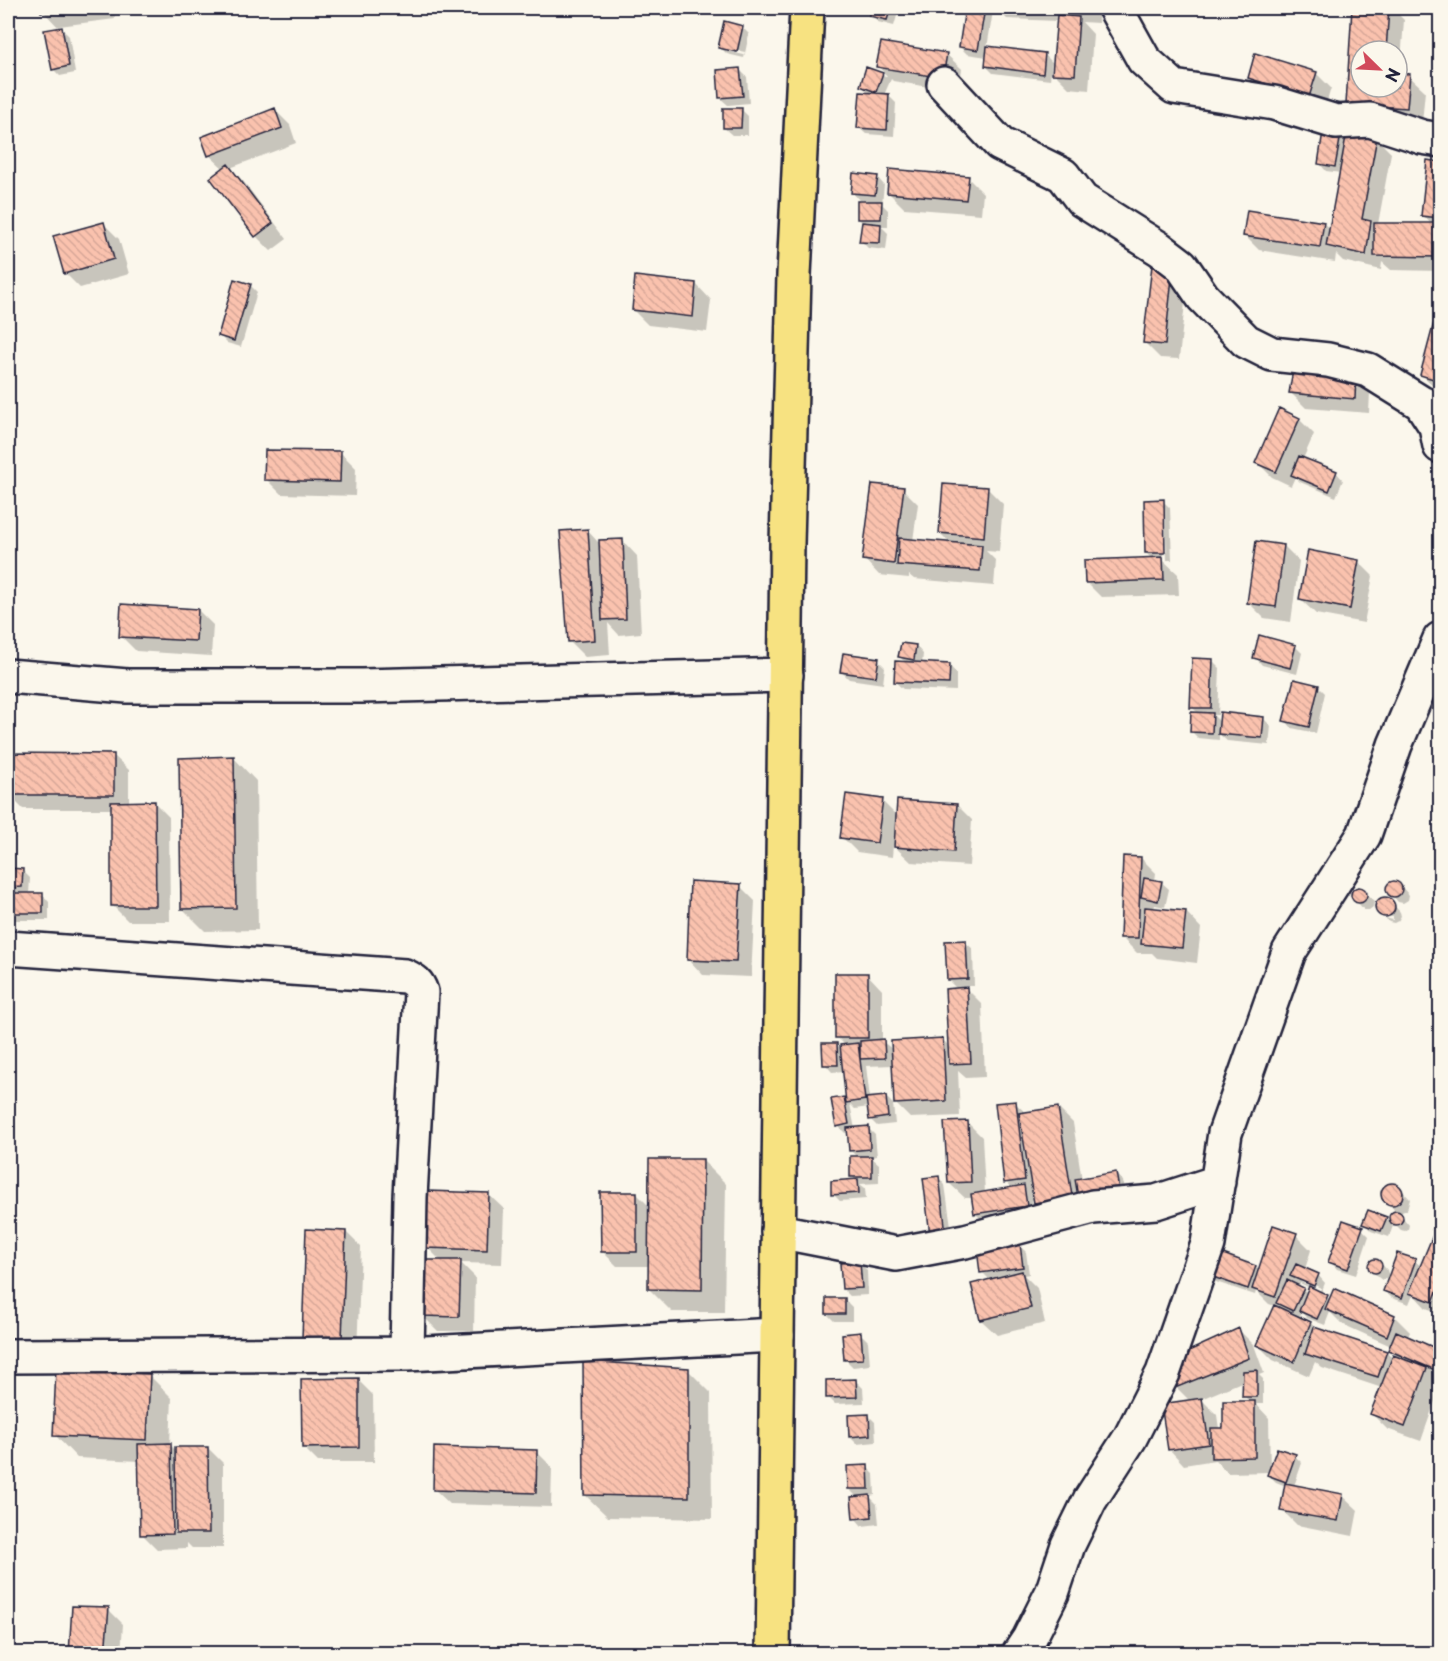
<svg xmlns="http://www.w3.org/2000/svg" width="1448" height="1661" viewBox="0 0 1448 1661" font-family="'Playpen Sans',sans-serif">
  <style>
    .shadow { fill: #0003; fill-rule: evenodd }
    .building { fill: url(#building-back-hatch); stroke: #22223b; stroke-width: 1.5 }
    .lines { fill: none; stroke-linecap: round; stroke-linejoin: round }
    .minor-casing { stroke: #22223b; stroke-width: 38 }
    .major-casing { stroke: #22223b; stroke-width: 38 }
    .minor { stroke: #fbf7ec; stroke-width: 33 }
    .major { stroke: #f7e281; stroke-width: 33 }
  </style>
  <defs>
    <pattern id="building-back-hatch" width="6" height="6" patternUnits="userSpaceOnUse" patternTransform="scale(1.5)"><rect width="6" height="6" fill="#fac2ae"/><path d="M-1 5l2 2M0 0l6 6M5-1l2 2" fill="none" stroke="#d6a697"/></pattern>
  </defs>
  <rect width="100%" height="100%" fill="#fbf7ec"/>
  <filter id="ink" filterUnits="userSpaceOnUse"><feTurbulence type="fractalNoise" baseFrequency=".0167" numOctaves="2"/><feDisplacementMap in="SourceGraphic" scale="12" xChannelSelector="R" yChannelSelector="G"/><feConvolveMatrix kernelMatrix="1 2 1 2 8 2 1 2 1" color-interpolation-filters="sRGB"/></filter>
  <g filter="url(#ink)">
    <path class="shadow" d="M42,8H114L115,19L59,26L69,36L75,73L60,76L53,69L60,29L43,11Z
      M873,8H897L899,9L894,26L878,22L871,15Z
      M966,8H989L993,11L987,48L1045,55L1052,62L1050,80L993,73L986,66L987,57L967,54L960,47Z
      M996,8H1098V23L1082,22L1093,34L1089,90L1069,88L1054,73L1058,21L1007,19Z
      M1353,8H1392L1404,20L1400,75L1409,76L1425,91L1422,123L1362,118L1347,103ZM1361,51H1397V87H1361Z
      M742,27L749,34L744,58L727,54L720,47ZM726,48L745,52L744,55L726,51Z
      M946,54L962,69L958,92L893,81L891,79L884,95L889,96L896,103L894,136L866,134L858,127L870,94L861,85L867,69L888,77L878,66Z
      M740,70L747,77L749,103L728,105L720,98Z
      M1316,73L1331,88L1324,111L1265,93L1249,77Z
      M741,109L748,116V135H732L724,128Z
      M275,110L290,125L296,143L230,168L243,181L287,239L271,251L256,236L212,178L224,169L209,155Z
      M1325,127L1376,138L1391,153L1378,224L1432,225L1423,215L1429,162L1440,163V271L1391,270L1382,262L1381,270L1343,261L1336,254L1335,262L1259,250L1244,235L1323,223L1331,230L1341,173L1326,171L1319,163Z
      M877,177L884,185L882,204L888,210V226H881L888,233L886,250L868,248L861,241L863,223L859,219L867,200H859L852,192Z
      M968,178L983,193L981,214L904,208L889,193Z
      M104,224L119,239L129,274L80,288L65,273Z
      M1153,267L1187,284L1179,359L1160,358L1144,342Z
      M696,284L711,300L707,332L648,325L633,310Z
      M250,285L257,292L241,347L227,343L220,336Z
      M1438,313L1440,314V391L1437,389L1421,374Z
      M1355,377L1370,392L1369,413L1306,408L1291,393Z
      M1299,419L1314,434L1303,459L1336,472L1343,480L1336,497L1300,482L1295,477L1291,486L1272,477L1257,462Z
      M341,453L356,468L355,496L281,494L266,479Z
      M903,489L918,504L913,541L951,544L940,533L988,489L1003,504L999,552L986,551L996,561L994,586L914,579L909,575V578L879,575L864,559Z
      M1163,501L1170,508L1172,560H1167L1165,506H1162L1164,561L1178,574L1179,595L1101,597L1086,582L1152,559L1146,553Z
      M587,530L598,542L622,540L637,556L641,633L619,635L608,623L610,655L585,657L570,642Z
      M1284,546L1299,561L1291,622L1264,618L1249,603Z
      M1358,561L1373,576L1364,623L1316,614L1300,599Z
      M198,610L213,625L211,656L136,651L121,636Z
      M916,646L923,654L922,664L949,665L956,673V691L903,689L895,682L906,663L900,657Z
      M1295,646L1302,653L1297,674L1262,665L1255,657Z
      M878,660L885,667L883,684L849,679L842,672Z
      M1212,660L1220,668L1218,715H1213L1221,723L1264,719L1271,726L1269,745L1227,741L1219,734V740L1198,738L1191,731L1199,714L1192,707Z
      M1318,686L1325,693L1316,733L1292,728L1285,720Z
      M8,755H113L129,770V803L154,802L169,817L170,921H128L113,906L112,809H23L8,794Z
      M234,758L256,781L258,930L205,931L182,908Z
      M882,801L897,816L957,805L972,820L969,866L911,862L893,845L892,857L857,852L842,837Z
      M1141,858L1156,873L1155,881L1161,882L1169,889L1165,907L1155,905L1154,909L1186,912L1201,928L1197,963L1157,958L1152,953H1137L1121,937Z
      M8,870L23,871L30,878L29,894H42L49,902V920H8Z
      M1393,882L1398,883L1409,895L1408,900L1403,903L1398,902L1388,890V885Z
      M740,886L755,901L751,977L703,975L688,959Z
      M1357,889L1362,890L1374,901L1373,907L1369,910H1364L1353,897V892Z
      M1384,898L1389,900L1400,912L1401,916L1398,921L1394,923L1389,922L1385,918L1393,920V917L1382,915L1377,910L1376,905L1379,901Z
      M965,942L973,949L974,986H964L982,1004L985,1077L966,1078L958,1071L960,1116L910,1118L895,1103L894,1065L866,1066L870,1099L886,1097L893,1104L895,1124L877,1126L870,1119L869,1107L855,1109L850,1104L855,1129L868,1128L875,1135L877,1156L871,1157L879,1164V1183L860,1184L865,1188L866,1199L840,1201L833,1194L856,1181L852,1176L857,1157L850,1150L849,1132L845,1133L838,1126L843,1098L848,1103L844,1071L832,1072L825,1064L837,1045L842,1050L846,1046L837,1037L867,974L882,990V1041L893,1050L943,1040L950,1047L958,990L948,980Z
      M1015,1103L1026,1113L1058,1108L1073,1123L1082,1180L1115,1174L1123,1181L1125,1197L1050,1218L1032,1199L1034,1213L983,1221L976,1214L973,1198H965L949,1183L967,1122L982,1137L985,1193L1012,1189L1006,1182Z
      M703,1161L726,1184L724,1312H672L649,1289L650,1266H617L602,1251L636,1193L650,1207Z
      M938,1177L945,1185L953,1240L939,1242Z
      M1392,1185L1398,1186L1410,1199L1407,1210L1399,1213L1409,1225L1408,1229L1405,1231L1401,1230L1394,1223L1389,1237L1371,1231L1364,1223L1386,1218L1390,1222L1392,1215L1396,1212L1384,1198L1383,1192L1386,1187Z
      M488,1194L504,1209L502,1264L461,1263L475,1277L474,1331H438L423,1316L441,1261L427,1247Z
      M1362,1229L1369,1236L1356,1275L1337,1269L1330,1261Z
      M346,1232L361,1247L357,1354L318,1353Z
      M1296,1235L1311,1250L1305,1269L1318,1275L1325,1283L1321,1293L1331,1300L1394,1316L1410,1332L1407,1338L1440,1352V1379L1435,1377L1440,1383V1387L1421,1441L1387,1429L1372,1414L1382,1388L1322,1368L1315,1362L1309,1376L1273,1360L1258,1345L1275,1306L1269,1304L1256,1291L1255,1295L1216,1282L1209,1275L1255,1267L1260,1271ZM1301,1279L1321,1288L1320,1291L1301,1282ZM1300,1283L1310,1288L1308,1293L1299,1287ZM1330,1312L1342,1324L1391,1346L1389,1349L1400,1359H1393L1386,1352L1316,1329L1311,1323L1299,1318L1302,1313L1307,1318L1325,1325Z
      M1434,1237L1440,1240V1313L1426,1308L1413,1294L1409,1304L1392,1298L1384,1291L1389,1278L1382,1280L1378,1277L1370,1269L1369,1265L1371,1261L1375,1260L1380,1262L1387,1270L1389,1277L1415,1261L1422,1267Z
      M1019,1245L1026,1252L1029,1274L1024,1275L1037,1288L1045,1323L997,1335L981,1320L990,1280L982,1272Z
      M860,1263L867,1271L868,1295L850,1296L843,1289Z
      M845,1300L852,1307V1321H834L827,1314Z
      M1239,1330L1254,1345L1264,1373L1259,1375L1263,1379V1404H1256L1269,1418L1270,1472L1228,1473L1215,1460L1184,1465L1169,1449L1190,1401L1176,1387ZM1244,1381V1396L1250,1402L1225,1429H1219L1217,1415L1201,1399Z
      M860,1333L868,1341L870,1365L853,1367L846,1360Z
      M688,1370L711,1393L712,1519L608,1517L585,1495Z
      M149,1375L172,1398L170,1444L174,1449L208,1448L223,1463V1548H192L187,1543V1548L157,1549L142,1534L140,1461L77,1458L55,1435Z
      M358,1380L373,1395L374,1462H318L303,1447Z
      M856,1381L863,1388L864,1403L835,1404L828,1397Z
      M8,1391L12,1396L10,1461H8Z
      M868,1415L875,1422L876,1442L857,1444L850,1437Z
      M537,1452L552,1467L551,1507L450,1504L434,1489Z
      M1295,1456L1302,1463L1294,1486L1342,1495L1358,1510L1353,1536L1297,1525L1282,1510L1286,1486L1276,1482L1269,1475Z
      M867,1467L874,1474L875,1495L869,1496L877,1504L879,1524L862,1526L855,1518L858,1498L849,1489Z
      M108,1609L123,1624L121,1654H70Z"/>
    <path class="building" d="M41,8H75L41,12Z
      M871,8H891L887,20L869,16Z
      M965,8H985L978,50L959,47Z
      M1352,8H1389L1386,51H1361V87H1397V73L1410,74L1407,108L1346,104Z
      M1057,15L1079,17L1075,75L1052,74Z
      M724,21L743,26L737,52L718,48Z
      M62,27L69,66L52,70L44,30Z
      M881,42L947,53L943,78L876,67Z
      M987,46L1045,53L1043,74L985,66Z
      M1255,53L1317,72L1309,97L1248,78Z
      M866,67L883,73L876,92L860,86Z
      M740,68L743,96L719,98L717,70Z
      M860,92L889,94L887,130L857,128Z
      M275,108L282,128L208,156L201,137Z
      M723,108H742L741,128H723Z
      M1324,125L1342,129L1335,167L1318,164Z
      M1347,131L1377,137L1362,219L1371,221L1366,255L1326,246Z
      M1427,160L1440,162V218L1421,216Z
      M228,164L273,223L255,237L210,178Z
      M889,169L969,176L966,200L887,193Z
      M853,173L878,176L875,195L851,193Z
      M857,201H882L881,219H857Z
      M1247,210L1324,222L1320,247L1243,236Z
      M104,222L114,259L64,274L53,236Z
      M862,222L881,224L880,243L859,242Z
      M1374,223H1440V257L1374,256Z
      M1152,265L1173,267L1165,345L1143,343Z
      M635,276L696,283L693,317L632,310Z
      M234,279L251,284L234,341L218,336Z
      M1437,311L1440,312V381L1420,375Z
      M1293,370L1356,375L1355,399L1289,393Z
      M1279,408L1300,418L1276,472L1255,463Z
      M265,450L341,451L340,482L264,480Z
      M1299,456L1337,471L1329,491L1291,475Z
      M872,484L904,487L894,564L862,560Z
      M943,484L988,487L984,537L939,533Z
      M1164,499L1165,553H1145L1144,500Z
      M588,529L595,640L568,642L560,531Z
      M899,538L982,545L980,571L897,565Z
      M623,539L626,619L602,620L599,540Z
      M1256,541L1284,545L1276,607L1247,603Z
      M1308,550L1359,560L1350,609L1299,599Z
      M1163,557L1164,580L1085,583L1084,560Z
      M121,604L198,609L196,641L119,637Z
      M1259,635L1296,645L1290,668L1253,658Z
      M901,643L916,645L914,660L898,657Z
      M843,653L879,658L876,677L840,672Z
      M1192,658L1213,659L1211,708H1190Z
      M895,661L950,664L949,684L894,682Z
      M1294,679L1319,685L1309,727L1283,721Z
      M1191,712L1213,713L1212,733L1190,732Z
      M1220,712L1264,717L1262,738L1218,734Z
      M8,753L114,754V795H8Z
      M234,756L236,908L181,909L179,758Z
      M846,794L883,799L877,843L840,838Z
      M897,800L957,804L954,852L894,847Z
      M155,801L156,906H111V802Z
      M1123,856L1141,857L1138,938H1120Z
      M8,868L23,869L22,887L8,888Z
      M1144,878L1162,881L1158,901L1141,897Z
      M690,881L741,884L736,962L687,960Z
      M1386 889a8 8 0 1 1 16 0a8 8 0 1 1-16 0Z
      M1351 895a8 8 0 1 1 16 0a8 8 0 1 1-16 0Z
      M8,893H43V913H8Z
      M1375 907a10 10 0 1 1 20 0a10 10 0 1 1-20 0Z
      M1145,907L1186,911L1182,948L1141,944Z
      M966,940L968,979L947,980L945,941Z
      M835,973H868V1038H835Z
      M967,987L971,1063L949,1064L945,989Z
      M943,1038L946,1101L894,1104L891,1041Z
      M884,1039L885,1058L860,1059V1041Z
      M822,1043H837L838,1065H823Z
      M858,1043L865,1100L846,1103L840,1045Z
      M886,1096L888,1117L869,1120L866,1098Z
      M844,1097L849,1124L836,1127L831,1099Z
      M1016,1101L1025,1180L1004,1183L995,1103Z
      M1058,1107L1072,1196L1034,1203L1019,1113Z
      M968,1121L971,1182L948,1183L944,1122Z
      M869,1126L870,1149L849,1151L847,1128Z
      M850,1156H872V1177H850Z
      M649,1159H703L702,1290L648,1289Z
      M1116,1172L1119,1190L1078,1197L1075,1179Z
      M939,1176L946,1233L930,1235L923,1178Z
      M858,1179L859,1193L831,1195V1181Z
      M1381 1194a11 11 0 1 1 22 0a11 11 0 1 1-22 0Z
      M1024,1185L1027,1206L974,1214L971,1194Z
      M427,1191L489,1193L487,1250L425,1248Z
      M600,1192H637V1252H601Z
      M1440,1209V1233L1432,1229Z
      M1368,1210L1387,1217L1381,1231L1362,1224Z
      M1389 1218a7 7 0 1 1 14 0a7 7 0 1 1-14 0Z
      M1343,1220L1363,1227L1348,1269L1328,1262Z
      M1273,1225L1297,1233L1275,1297L1252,1289Z
      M306,1229L346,1231L342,1339L302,1338Z
      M1433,1235L1440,1238V1283L1433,1302L1409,1293Z
      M1020,1244L1023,1267L980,1273L977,1249Z
      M1215,1251L1256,1266L1248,1289L1207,1275Z
      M1397,1253L1416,1259L1402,1298L1383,1291Z
      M1368 1266a7 7 0 1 1 14 0a7 7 0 1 1-14 0Z
      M423,1260H461L459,1317L422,1316Z
      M860,1262L862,1288L842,1289L840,1263Z
      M1296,1264L1319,1274L1314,1286L1290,1276Z
      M1022,1271L1031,1308L980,1320L971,1284Z
      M1287,1280L1304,1288L1293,1311L1276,1303Z
      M1309,1286L1328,1295L1317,1319L1299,1311Z
      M1334,1288L1395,1315L1387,1336L1325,1309Z
      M826,1298H845V1314H826Z
      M1274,1305L1311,1322L1294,1362L1256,1345Z
      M1314,1327L1387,1351L1378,1377L1305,1354Z
      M1239,1328L1249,1358L1175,1388L1169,1360Z
      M1396,1331L1440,1350V1372L1388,1350Z
      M861,1332L863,1359L844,1360L842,1334Z
      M1393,1355L1427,1368L1405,1427L1370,1414Z
      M583,1361L689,1368V1497L584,1495Z
      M56,1369L150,1374L147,1440L53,1436Z
      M1257,1370V1397H1242L1243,1371Z
      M359,1378V1447L302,1448L301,1379Z
      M856,1379L857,1397L826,1398V1380Z
      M1202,1398L1209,1444L1168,1450L1161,1404Z
      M1223,1401H1255V1457L1211,1458V1428H1223Z
      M869,1414L870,1435L849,1437L848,1415Z
      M171,1443L173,1534L140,1535L138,1444Z
      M175,1447H208L209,1533H176Z
      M434,1447L537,1450L536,1493L433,1490Z
      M1277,1448L1296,1454L1286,1482L1267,1475Z
      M868,1465L869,1489H848L847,1466Z
      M1285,1483L1343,1494L1338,1521L1280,1511Z
      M870,1495L872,1517L853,1519L851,1497Z
      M72,1606L109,1607L105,1654H69Z"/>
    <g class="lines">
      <g class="minor-casing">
        <path id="minor" d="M1115,8L1144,60L1174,87L1274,103L1336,122L1370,120L1422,137L1440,140
          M944,84L1000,144L1063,175L1082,200L1160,249L1181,265L1203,297L1246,341L1272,354L1328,360L1368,370L1421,403L1440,411
          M1421,403L1436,426L1440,446
          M8,676L127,686H362L786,675
          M8,948L405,976C414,980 418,983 421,992L410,1197L407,1354
          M778,1231L896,1254L965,1241L1093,1207L1156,1202L1218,1182
          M8,1356L407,1354L777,1335
          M1019,1654L1029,1639L1052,1593L1068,1545L1090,1500L1130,1438L1163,1373L1208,1244L1225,1133L1289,952L1364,835L1395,745L1440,639"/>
      </g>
      <g class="major-casing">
        <path id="major" d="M773,1654L787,544L794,275L807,8"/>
      </g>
      <use href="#minor" class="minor"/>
      <use href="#major" class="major"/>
    </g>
  </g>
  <rect width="1448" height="1661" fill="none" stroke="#fbf7ec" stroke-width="30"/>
  <rect x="15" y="15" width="1418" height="1631" fill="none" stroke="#22223b" stroke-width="2" filter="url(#ink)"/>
  <g transform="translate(1379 69) rotate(114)"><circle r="28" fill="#fbf7ec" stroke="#a4a2a5" stroke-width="1.5"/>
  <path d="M0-4.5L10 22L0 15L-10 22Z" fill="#d1495b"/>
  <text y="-9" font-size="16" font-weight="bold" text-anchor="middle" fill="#22223b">N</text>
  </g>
</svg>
